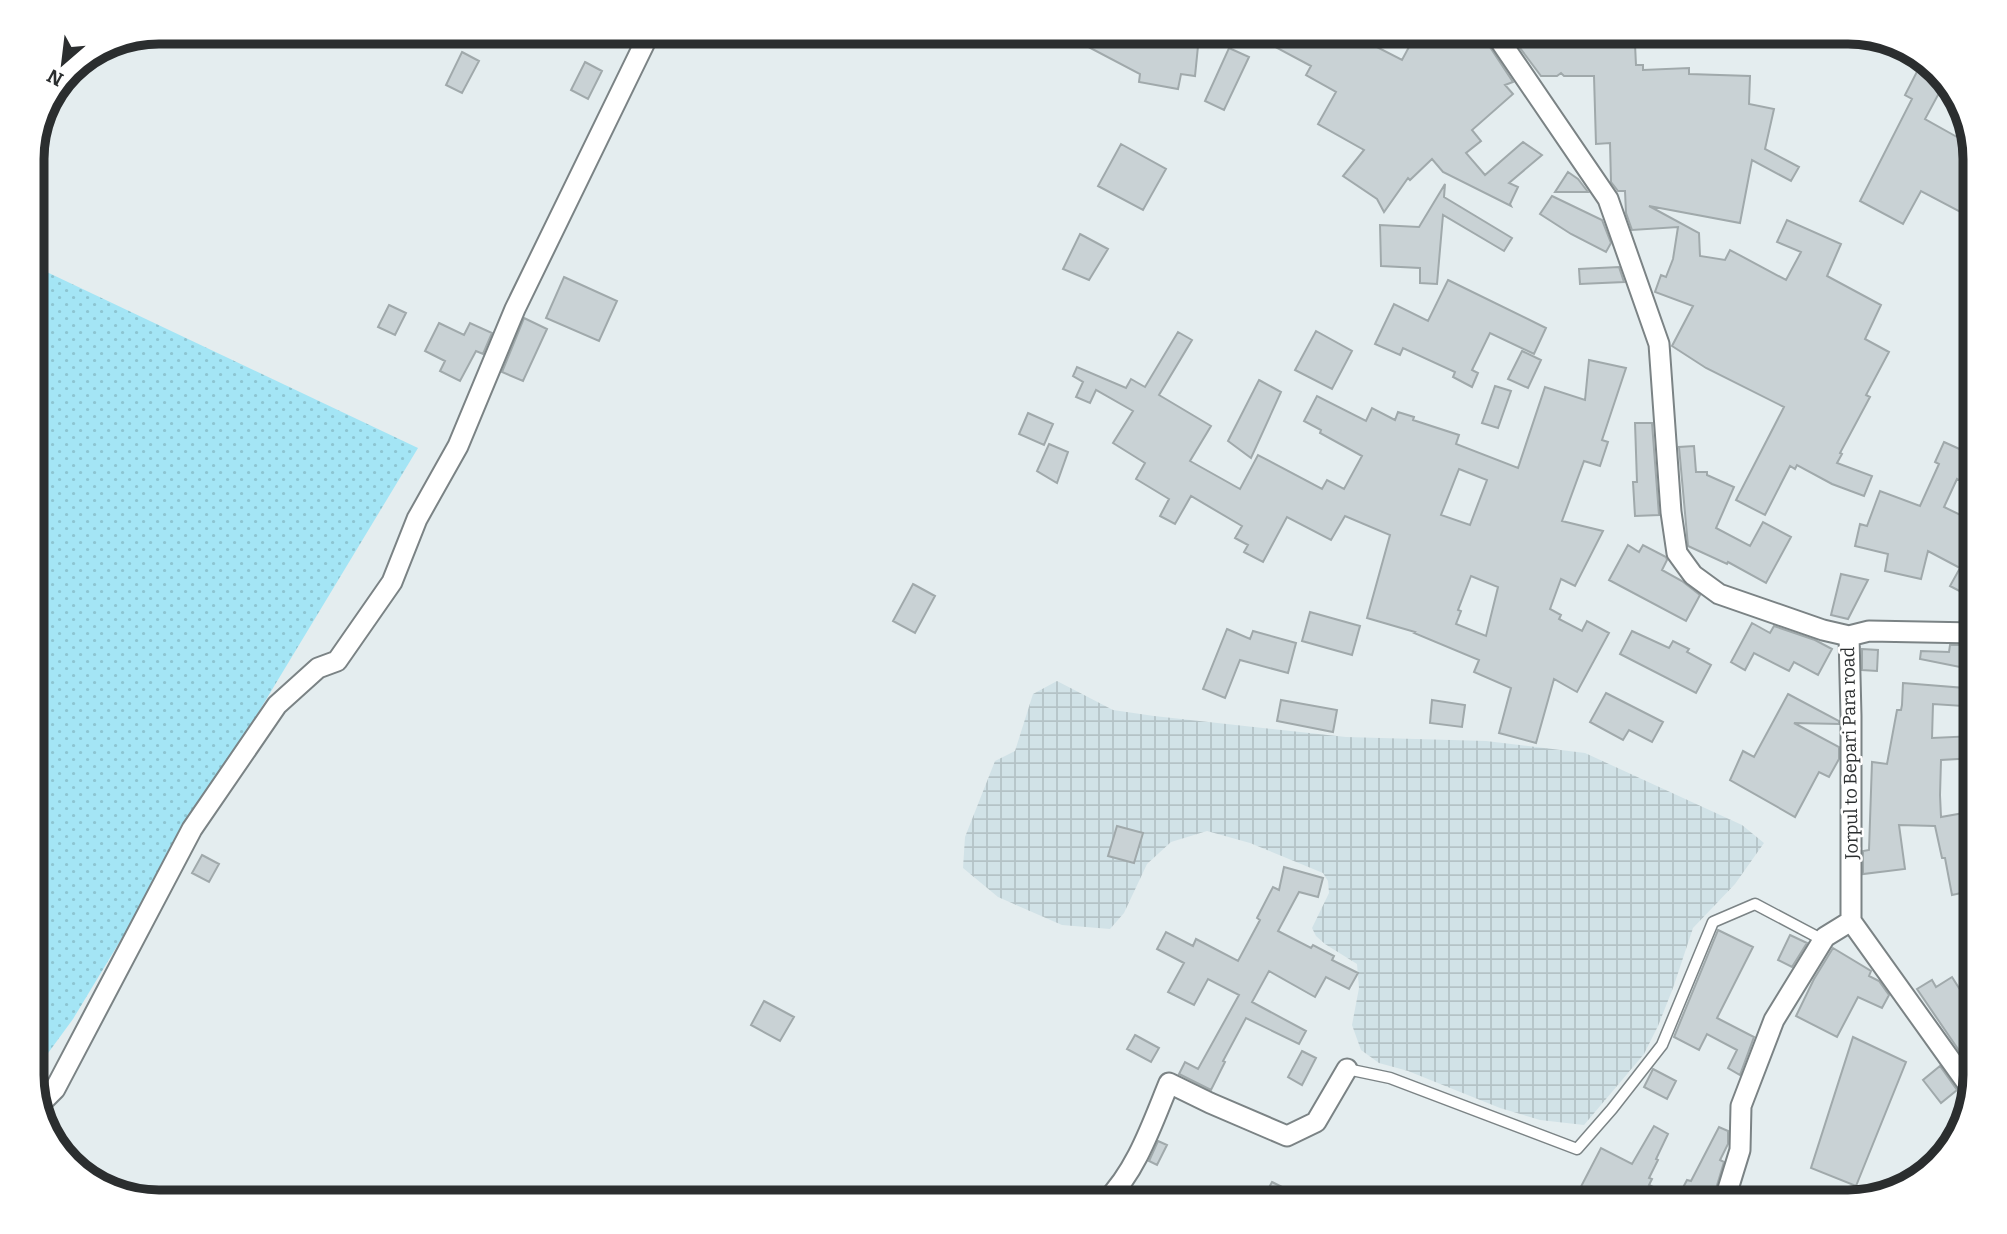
<svg xmlns="http://www.w3.org/2000/svg" width="2007" height="1234" viewBox="0 0 2007 1234" font-family="Bitter,serif">
  <style>
    .industrial { fill: url(#industrial-grid) }
    .grass { fill: url(#grass-dots) }
    .building { fill: #c9d2d5; stroke: #a0a9ab; stroke-width: 2; fill-rule: evenodd }
    .lines { fill: none; stroke-linecap: round; stroke-linejoin: round }
    .lane-casing { stroke: #7b8385; stroke-width: 13 }
    .street-casing { stroke: #7b8385; stroke-width: 23 }
    .lane { stroke: #fff; stroke-width: 10 }
    .street { stroke: #fff; stroke-width: 19 }
    .labels { text-anchor: middle; stroke-width: 5; stroke-linejoin: round; paint-order: stroke }
    .street-label { font-size: 18px; fill: #2b2e2f; stroke: #fff }
    .rim { fill: none; stroke: #2b2e2f; stroke-width: 9 }
  </style>
  <defs>
    <pattern id="industrial-grid" width="8" height="8" patternUnits="userSpaceOnUse" patternTransform="scale(1.75)"><rect width="8" height="8" fill="#d1e2e7"/><path d="M0 4h8M4 0v8" fill="none" stroke="#b4c2c6"/></pattern>
    <pattern id="grass-dots" width="8" height="8" patternUnits="userSpaceOnUse" patternTransform="scale(1.75)"><rect width="8" height="8" fill="#a4e5f5"/><path d="M2 2h.1M6 6h.1" fill="none" stroke="#8dc5d2" stroke-width="1.8" stroke-linecap="round"/></pattern>
  </defs>
  <rect width="100%" height="100%" fill="#e4edef"/>
  <path class="industrial" d="M1057,681L1113,710L1154,716L1346,737L1486,741L1585,753L1742,825L1764,843L1735,884L1693,928L1673,988L1658,1026L1644,1054L1584,1125L1540,1120L1500,1108L1408,1071L1379,1063L1361,1050L1352,1025L1359,988L1357,964L1325,944L1316,936L1312,928L1329,893L1328,881L1323,873L1250,843L1207,831L1171,842L1147,864L1124,913L1110,929L1062,925L998,897L963,868L965,837L995,761L1015,751L1033,694Z"/>
  <path class="grass" d="M32,265L418,448L73,1019L32,1075Z"/>
  <path class="building" d="M1060,32H1178L1176,43L1198,46L1195,76L1181,74L1178,89L1139,82L1140,74Z
    M1247,32H1375L1369,43L1402,60L1417,32H1480L1513,82L1505,85L1513,94L1472,130L1481,141L1466,153L1485,175L1523,142L1542,155L1509,183L1518,187L1510,204L1511,206L1443,172L1432,159L1410,180L1408,178L1384,212L1377,199L1343,176L1364,150L1318,124L1336,92L1306,75L1311,66Z
    M1508,32H1627L1626,44H1635L1636,65H1643V70L1689,68V74L1750,76L1749,104L1774,109L1765,149L1799,167L1791,181L1752,160L1740,223L1649,206L1699,233L1700,256L1725,260L1730,250L1786,280L1801,252L1777,242L1787,220L1841,244L1827,276L1881,305L1865,339L1889,352L1866,395L1870,397L1840,453L1842,454L1837,463L1872,476L1864,496L1832,484L1797,465L1795,469L1790,466L1765,515L1736,500L1784,407L1706,368L1672,346L1693,306L1655,292L1661,275L1666,277L1673,259L1678,227L1632,230L1626,213L1625,191H1618L1611,182L1610,143L1596,144L1594,76H1564L1561,73L1557,76H1541Z
    M1229,48L1249,57L1224,110L1205,101Z
    M462,52L479,61L462,93L446,85Z
    M1923,60L1945,82L1925,119L1957,137L1966,120L1975,150V203L1968,216L1921,191L1903,224L1860,201L1912,99L1905,95Z
    M585,62L602,71L588,99L571,90Z
    M1121,144L1166,169L1143,210L1098,186Z
    M1568,172L1578,179L1588,192H1555Z
    M1445,184L1444,197L1512,238L1504,251L1443,215L1437,284L1420,283V268L1381,266L1380,225L1419,227Z
    M1552,196L1602,220L1611,243L1606,252L1571,234L1540,214Z
    M1080,234L1108,249L1089,280L1063,269Z
    M1619,267L1624,282L1580,284L1579,269Z
    M564,277L617,301L599,341L546,318Z
    M1448,280L1546,328L1534,354L1490,333L1472,370L1478,373L1472,387L1453,377L1455,372L1403,348L1400,355L1375,344L1394,304L1428,321Z
    M389,305L406,313L395,335L378,327Z
    M524,318L547,329L523,381L502,372Z
    M439,323L464,335L470,323L492,333L483,354L476,351L460,381L440,371L445,361L425,351Z
    M1316,331L1352,351L1332,389L1295,370Z
    M1178,332L1192,340L1159,395L1211,426L1190,461L1240,489L1258,455L1322,489L1327,480L1344,489L1362,456L1320,433L1321,430L1304,421L1317,396L1366,421L1372,408L1395,420L1398,412L1414,417L1413,420L1459,435L1456,444L1518,468L1545,387L1585,400L1589,360L1626,368L1602,440L1608,442L1600,466L1584,461L1562,521L1603,531L1575,586L1561,579L1550,609L1561,615L1559,619L1582,631L1587,621L1609,633L1577,692L1554,679L1536,743L1499,733L1511,688L1474,672L1479,660L1414,633L1415,632L1367,618L1390,535L1345,516L1331,540L1287,517L1263,562L1244,552L1248,545L1235,538L1242,526L1191,496L1175,524L1160,516L1169,499L1136,479L1145,463L1113,443L1133,411L1096,390L1090,403L1076,397L1083,382L1073,376L1077,367L1126,388L1131,379L1145,387ZM1459,469L1487,480L1470,525L1441,515ZM1471,576L1498,587L1486,636L1456,624L1461,611L1458,610Z
    M1522,351L1541,360L1528,388L1508,379Z
    M1259,380L1281,392L1251,458L1228,441Z
    M1495,386L1511,391L1498,428L1482,423Z
    M1028,413L1053,424L1044,445L1019,434Z
    M1635,423H1652L1659,515L1635,516L1633,482H1637Z
    M1944,442L1975,456V489L1957,479L1944,507L1975,522V621L1960,620L1971,597L1950,586L1960,568L1928,551L1921,579L1885,571L1888,554L1855,546L1860,524L1867,526L1880,491L1920,506L1939,464L1935,462Z
    M1049,444L1068,452L1057,483L1037,471Z
    M1694,446L1696,472H1707V475L1734,487L1716,528L1750,546L1763,522L1791,537L1766,583L1728,562L1727,564L1688,546L1679,447Z
    M1628,545L1639,552L1643,545L1666,557L1667,560L1662,570L1682,581L1700,595L1686,621L1609,580Z
    M1841,574L1868,580L1848,619L1831,615Z
    M913,584L935,596L915,633L893,621Z
    M1310,612L1360,626L1352,655L1302,641Z
    M1752,623L1770,633L1774,626L1815,640L1832,649L1818,675L1794,662L1789,671L1754,653L1745,670L1731,662Z
    M1227,629L1250,639L1253,631L1296,643L1288,673L1240,660L1225,698L1203,689Z
    M1632,631L1669,648L1673,641L1689,649L1687,652L1711,665L1696,693L1620,654Z
    M1950,645H1975V670L1920,659L1921,651L1949,652Z
    M1862,649L1878,650L1877,671L1862,670Z
    M1903,683L1965,688L1963,706L1933,704L1932,738L1975,736V758L1941,760L1940,795L1941,817L1975,811V890L1952,895L1945,858H1942L1935,826L1899,825L1905,869L1863,874V851L1869,850L1872,762L1887,764L1897,710H1901L1902,705Z
    M1606,693L1663,722L1652,742L1629,730L1623,740L1590,722Z
    M1788,694L1839,721V724L1794,723L1839,747V759L1829,777L1819,772L1795,817L1730,780L1743,751L1754,757Z
    M1281,700L1337,710L1333,732L1277,721Z
    M1432,700L1465,705L1462,727L1430,723Z
    M1117,826L1143,833L1134,863L1108,856Z
    M202,855L219,864L209,882L192,873Z
    M1284,867L1323,878L1318,897L1299,892L1278,931L1311,948L1313,945L1334,956L1332,960L1358,973L1349,989L1326,977L1315,997L1269,971L1252,1002L1306,1031L1299,1044L1246,1018L1223,1061L1225,1062L1211,1090L1179,1074L1185,1062L1198,1069L1239,995L1208,979L1194,1005L1168,992L1184,963L1157,949L1166,932L1193,946L1196,939L1238,961L1260,920L1257,918L1273,887L1279,890Z
    M1718,930L1753,947L1717,1018L1754,1037L1740,1075L1728,1068L1737,1050L1707,1034L1699,1050L1674,1037Z
    M1790,935L1807,943L1792,967L1778,960Z
    M1833,948L1871,971L1869,976L1879,981L1889,995L1882,1008L1858,997L1837,1037L1796,1016L1814,979Z
    M1952,977L1959,988L1975,977V1074L1917,989L1932,980L1936,987Z
    M764,1001L794,1017L780,1041L751,1025Z
    M1135,1035L1159,1048L1151,1062L1127,1049Z
    M1853,1037L1906,1062L1856,1186L1811,1168Z
    M1302,1051L1316,1058L1302,1085L1288,1077Z
    M1940,1066L1957,1090L1941,1103L1923,1080Z
    M1653,1069L1676,1081L1667,1099L1644,1087Z
    M1654,1126L1668,1134L1656,1159L1658,1160L1649,1178L1652,1179L1649,1185L1677,1199L1687,1180L1691,1181L1719,1127L1728,1131V1144L1720,1160L1724,1162L1712,1202H1573L1601,1148L1632,1164Z
    M1158,1141L1167,1145L1157,1165L1149,1161Z
    M1272,1182L1312,1202H1261Z"/>
  <g class="lines">
    <g class="lane-casing">
      <path id="lane" d="M1347,1069L1390,1078L1577,1149L1612,1109L1662,1045L1713,922L1755,904L1823,940"/>
    </g>
    <g class="street-casing">
      <path id="street" d="M1494,32L1608,199L1659,344L1671,512L1677,553L1693,575L1719,594L1823,630L1849,636L1851,716V921L1972,1090
        M1849,636L1869,631L1975,633
        M38,1106L55,1089L192,829L277,705L318,668L337,661L392,582L417,519L458,446L515,309L650,32
        M1105,1202C1137,1170 1152,1124 1169,1083L1210,1103L1287,1136L1316,1122L1347,1069
        M1724,1202L1740,1150L1741,1106L1774,1020L1825,937L1851,921"/>
    </g>
    <use href="#lane" class="lane"/>
    <use href="#street" class="street"/>
  </g>
  <g class="labels">
    <g class="street-label">
      <text transform="translate(1850 753) rotate(-91)" y="6">Jorpul to Bepari Para road</text>
    </g>
  </g>
  <path d="M0 0H2007V1234H0ZM159 44H1848A115 115 0 0 1 1963 159V1075A115 115 0 0 1 1848 1190H159A115 115 0 0 1 44 1075V159A115 115 0 0 1 159 44Z" fill="#fff" fill-rule="evenodd"/>
  <path class="rim" d="M159 44H1848A115 115 0 0 1 1963 159V1075A115 115 0 0 1 1848 1190H159A115 115 0 0 1 44 1075V159A115 115 0 0 1 159 44Z"/>
  <g transform="translate(63 63) rotate(208)" stroke="#ffffff" stroke-width="5" paint-order="stroke">
  <path d="M0-5L12 26L0 18L-12 26Z" fill="#2b2e2f"/>
  <text y="-10" font-size="19" font-weight="bold" text-anchor="middle" fill="#2b2e2f">N</text>
  </g>
</svg>
